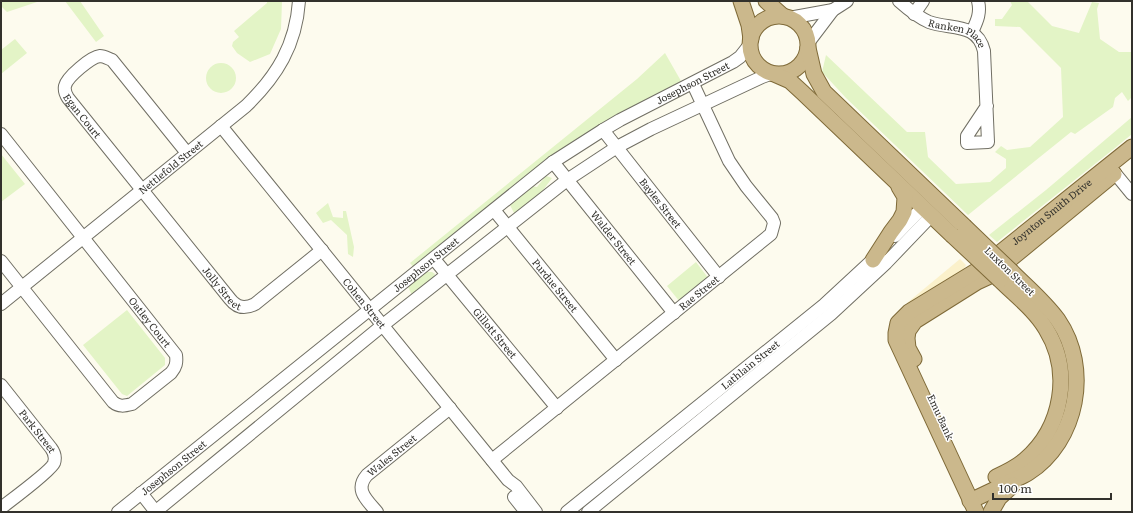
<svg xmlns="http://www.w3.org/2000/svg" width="1133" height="513" viewBox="0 0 1133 513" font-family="Literata,serif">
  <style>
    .green { fill: #e3f4c6 }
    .sand { fill: #fbf1cb }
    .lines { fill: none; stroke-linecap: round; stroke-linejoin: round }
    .minor-casing { stroke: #716f64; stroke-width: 14 }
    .major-casing { stroke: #7f6a38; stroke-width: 17 }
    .minor { stroke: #fff; stroke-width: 12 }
    .major { stroke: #cbb88c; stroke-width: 15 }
    .major-bridge-casing { stroke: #7f6a38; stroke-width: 17; stroke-linecap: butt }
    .major-bridge { stroke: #cbb88c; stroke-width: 15 }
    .labels { text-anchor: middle; stroke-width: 3; stroke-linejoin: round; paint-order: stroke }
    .street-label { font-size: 10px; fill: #32312c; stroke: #fff }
  </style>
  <rect width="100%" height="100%" fill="#fdfbee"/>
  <path class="green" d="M1,1H40L7,12L1,6Z
    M65,1H80L104,36L96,42Z
    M267,1H282L281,29L270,54L250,62L237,53L232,46L233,42L239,37L234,31L267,3Z
    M1010,1H1027L1052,26L1079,33L1092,2L1099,3L1097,9L1100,39L1119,52H1132V97L1128,101L1122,92L1115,98L1113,107L1075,134L1071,132L968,215L846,98L822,72L826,55L907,132H925L928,157L956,184L990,182L1006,168V159L995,152L1001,146L1007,150L1030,147L1063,117L1061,68L1020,27L995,26V19H1002L1012,5Z
    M15,39L27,53L1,74V50Z
    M665,53L681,81L599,127L414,268L410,263L637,79Z
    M206 78a15 15 0 1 1 30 0a15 15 0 1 1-30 0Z
    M1132,117V134L1115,148L997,242L989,235L1046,190Z
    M1,154L25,184L1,202Z
    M546,176L552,178L541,193L515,215L509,203L531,186L537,187Z
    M328,203L333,217L343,218V211H346L354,247L353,257L348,254L347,235L331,220L323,223L316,213Z
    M696,262L709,279L680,302L667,286Z
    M425,272H432L435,274L432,281L413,297L408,287Z
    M127,310L165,358V365L127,396L122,394L83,345Z"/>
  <path class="sand" d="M960,259L966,265L963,271L908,307L907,303Z"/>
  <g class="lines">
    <g class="minor-casing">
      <g id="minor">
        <path id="s1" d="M899,1C908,9 918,17 929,22C951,30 977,22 984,51L988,142L967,143V136L987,106"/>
        <path d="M914,14L923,1"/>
        <path d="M789,18L833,10"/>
        <path d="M972,32C977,21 981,13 978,1"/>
        <path d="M808,43L833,10L847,1"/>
        <path id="s2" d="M221,126L508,480L516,486L536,512"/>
        <path id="s3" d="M603,130L719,277"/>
        <path id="s4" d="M1,134L176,355C177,363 176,367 171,373L132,404C124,406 119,407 113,402L1,261"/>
        <path id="s5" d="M187,153L112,60C109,59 104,56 100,56C91,57 67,77 65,86C64,91 66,95 68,98L230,299C237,308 245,309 255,304L322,250"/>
        <path id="s6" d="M553,162L674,313"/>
        <path d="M1109,166L1132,194"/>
        <path id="s7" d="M494,210L616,360"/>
        <path d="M895,236L923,207"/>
        <path id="s8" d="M434,259L557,408"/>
        <path id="s9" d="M1,304L246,106C277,76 296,45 299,1"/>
        <path id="s10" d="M1,385L51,448C54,452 56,457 54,463C51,471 10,501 1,508"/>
        <path id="s11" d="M492,460L771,234L774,223L772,218L746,186L729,161L693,84"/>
        <path d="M141,493L156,512"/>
        <path d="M514,497L526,512"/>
        <path id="s12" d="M118,512L553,162L603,130L620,120L733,62L740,57L751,43"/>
        <path d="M155,512L383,325L567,180L617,147L651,129L762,77L773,73"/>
        <path id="s13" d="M377,512C367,500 354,490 367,475L450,408"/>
        <path id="s14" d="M567,512L824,305L879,254"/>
        <path d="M588,512L831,314L886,263L931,216"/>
      </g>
    </g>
    <g class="major-casing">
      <g id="major">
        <path d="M741,1L749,25L751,39"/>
        <path d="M766,1L783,16"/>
        <circle cx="779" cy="45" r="29"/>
        <path d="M808,48L814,74L824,92L964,226"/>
        <path d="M774,74L790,81L802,92L952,235"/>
        <path d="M873,260L891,232L900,220L904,212L905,197L899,187"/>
        <path d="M914,359L908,348L907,338L908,331L915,321L977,282L990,276L1114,174"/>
        <path d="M996,477C1007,472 1017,467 1025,460C1063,427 1072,371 1046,329C1035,310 1016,296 1000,280"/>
        <path d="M970,501C983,495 996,489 1009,482C1015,479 1022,477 1028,473C1078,441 1091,368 1058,320C1045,302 1027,287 1012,272"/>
        <path id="s15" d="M976,512L896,340V333L898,323L909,312L981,268L1132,147"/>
        <path d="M991,512L999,498L1013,485"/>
      </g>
    </g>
    <use href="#minor" class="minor"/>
    <use href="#major" class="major"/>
    <g class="major-bridge-casing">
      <path id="major-bridge" d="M964,226L1012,272
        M952,235L1000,280"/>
    </g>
    <use href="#major-bridge" class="major-bridge"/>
  </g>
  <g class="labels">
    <g class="street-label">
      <text dy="4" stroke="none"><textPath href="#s1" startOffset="68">Ranken Place</textPath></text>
      <text dy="4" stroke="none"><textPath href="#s12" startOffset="719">Josephson Street</textPath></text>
      <text dy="4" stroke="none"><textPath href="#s5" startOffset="215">Egan Court</textPath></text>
      <text dy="4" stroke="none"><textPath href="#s9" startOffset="218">Nettlefold Street</textPath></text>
      <text dy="4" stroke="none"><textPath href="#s3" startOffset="93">Bayles Street</textPath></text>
      <text dy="4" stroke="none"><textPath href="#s15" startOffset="397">Joynton Smith Drive</textPath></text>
      <text dy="4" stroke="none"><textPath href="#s6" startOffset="97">Walder Street</textPath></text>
      <text dy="4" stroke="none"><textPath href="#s12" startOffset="395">Josephson Street</textPath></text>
      <text transform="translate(1010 271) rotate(44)" y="4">Luxton Street</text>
      <text dy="4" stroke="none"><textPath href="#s7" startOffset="97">Purdue Street</textPath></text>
      <text dy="4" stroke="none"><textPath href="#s5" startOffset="437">Jolly Street</textPath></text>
      <text dy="4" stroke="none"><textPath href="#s11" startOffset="266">Rae Street</textPath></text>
      <text dy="4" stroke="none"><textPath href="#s2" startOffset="228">Cohen Street</textPath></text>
      <text dy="4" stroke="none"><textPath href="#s4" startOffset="240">Oatley Court</textPath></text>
      <text dy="4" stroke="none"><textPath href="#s8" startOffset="96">Gillott Street</textPath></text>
      <text dy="4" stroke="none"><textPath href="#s14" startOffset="235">Lathlain Street</textPath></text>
      <text transform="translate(941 417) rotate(65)" y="4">Emu Bank</text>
      <text dy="4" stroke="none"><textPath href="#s10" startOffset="59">Park Street</textPath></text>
      <text dy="4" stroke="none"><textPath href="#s13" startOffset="75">Wales Street</textPath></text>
      <text dy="4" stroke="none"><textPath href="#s12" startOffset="71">Josephson Street</textPath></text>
    </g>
  </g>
  <rect width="1133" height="513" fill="none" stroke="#32312c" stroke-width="4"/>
  <path d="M993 493v6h118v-6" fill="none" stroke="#32312c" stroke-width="2"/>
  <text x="999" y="493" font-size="12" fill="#32312c" stroke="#ffffff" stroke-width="3" paint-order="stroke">100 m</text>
</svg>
